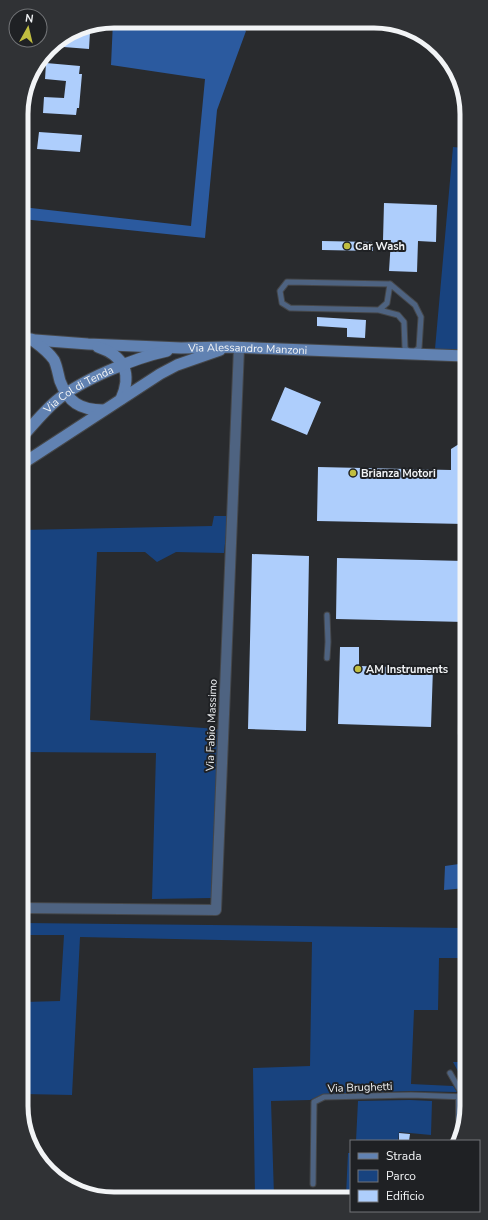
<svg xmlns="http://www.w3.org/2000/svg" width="488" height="1220" viewBox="0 0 488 1220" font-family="'Nunito Sans',sans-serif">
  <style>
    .green { fill: #18437f }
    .forest { fill: #2b5a9f }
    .building { fill: #aecefc }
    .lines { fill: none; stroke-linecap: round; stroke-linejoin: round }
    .service-casing { stroke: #45474a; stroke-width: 7 }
    .minor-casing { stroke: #45474a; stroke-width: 12 }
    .secondary-casing { stroke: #45474a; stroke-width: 13 }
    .service { stroke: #4e6381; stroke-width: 5 }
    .minor { stroke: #4e6381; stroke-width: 10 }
    .secondary { stroke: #6182b2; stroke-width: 11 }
    .poi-dot { fill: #c1be40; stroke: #1f2124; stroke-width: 1.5 }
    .labels { text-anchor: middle; stroke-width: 4; stroke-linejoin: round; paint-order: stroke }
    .poi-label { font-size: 11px; font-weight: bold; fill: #f2f4f6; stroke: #1f2124; text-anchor: start }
    .street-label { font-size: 11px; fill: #f2f4f6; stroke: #1f2124 }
    .rim { fill: none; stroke: #f2f4f6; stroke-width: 5 }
  </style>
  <rect width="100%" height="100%" fill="#292b2e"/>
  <path class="green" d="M453,147L464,148L465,350L435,349Z
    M214,516H228L224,553L176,552L157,562L145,552H97L90,720L218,729L211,898L152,899L156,753L23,752L22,530L212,526Z
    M24,923L466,928V958H439L438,1010H414L411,1084L453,1086L457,1092L410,1091L323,1094L310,1100L271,1101L274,1196L255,1197L253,1068L310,1066L312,942L80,937L72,1095L24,1094V1002L60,1001L64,935H24Z
    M453,1062H467V1088Z
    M410,1100L432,1101L431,1135L399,1132L398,1141H356L358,1101Z
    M348,1153H351V1196H346Z"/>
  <path class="forest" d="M113,21L237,22L246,31L217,110L205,238L22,219V207L191,226L205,79L111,65Z
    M466,863V888L444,890L445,866Z"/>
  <path class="building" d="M74,31L90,32L89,49L51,46Z
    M46,63L80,66L79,74H82L79,108H77L76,115L43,113L44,97L64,98L66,81L45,79Z
    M39,132L82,135L80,152L37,149Z
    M384,203L437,205L436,242L418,241L417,272L389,271L391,240H383Z
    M322,241L373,242V251L322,250Z
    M317,317L366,320L365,338L347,337V328L317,326Z
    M285,387L321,402L307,435L271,420Z
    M459,444L465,445V524L317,521L318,467L451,470V449Z
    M252,554L309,556L306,731L248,729Z
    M337,558L465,561V622L336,619Z
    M340,647H359V666L433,668L431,727L338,724Z
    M399,1133L410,1134L409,1141H399Z"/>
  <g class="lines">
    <g class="service-casing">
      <path id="service" d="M379,310L387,303L390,284L287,282L280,291L282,303L290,308L379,310L398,315L404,322L405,348L411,354L419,348L421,317L415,305L390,284
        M327,615L328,642L327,658
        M462,706L461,733H466
        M450,1073L461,1092V1097
        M313,1184L314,1102L324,1097L411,1095L467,1097"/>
    </g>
    <g class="minor-casing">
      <path id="minor" d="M23,908L216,910L239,348
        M461,1097V1125"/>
    </g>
    <g class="secondary-casing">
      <g id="secondary">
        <path id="s1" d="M22,339L88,344L181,348L228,347L465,356"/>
        <path d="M31,339C39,345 48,351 54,360C57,366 58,374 60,381C68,402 80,410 103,410"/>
        <path d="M98,347C125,356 132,374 121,399"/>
        <path id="s2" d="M22,437C33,425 43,412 56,401C81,380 134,358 167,351"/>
        <path d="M22,464L160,374L177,365L220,350"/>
      </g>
    </g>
    <use href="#service" class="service"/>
    <use href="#minor" class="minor"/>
    <use href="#secondary" class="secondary"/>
  </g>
  <g class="poi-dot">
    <circle cx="347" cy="246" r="4"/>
    <circle cx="353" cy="473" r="4"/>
    <circle cx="358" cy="669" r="4"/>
  </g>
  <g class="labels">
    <g class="poi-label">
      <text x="355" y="250">Car Wash</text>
      <text x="361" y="477">Brianza Motori</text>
      <text x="366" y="673">AM Instruments</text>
    </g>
    <g class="street-label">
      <text dy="4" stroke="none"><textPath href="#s1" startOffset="226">Via Alessandro Manzoni</textPath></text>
      <text dy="4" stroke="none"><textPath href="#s2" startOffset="75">Via Col di Tenda</textPath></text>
      <text transform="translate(211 725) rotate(-88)" y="4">Via Fabio Massimo</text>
      <text transform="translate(360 1087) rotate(-2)" y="4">Via Brughetti</text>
    </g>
  </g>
  <path d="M0 0H488V1220H0ZM114 28H374A86 86 0 0 1 460 114V1106A86 86 0 0 1 374 1192H114A86 86 0 0 1 28 1106V114A86 86 0 0 1 114 28Z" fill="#303235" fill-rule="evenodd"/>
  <path class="rim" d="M114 28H374A86 86 0 0 1 460 114V1106A86 86 0 0 1 374 1192H114A86 86 0 0 1 28 1106V114A86 86 0 0 1 114 28Z"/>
  <rect x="350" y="1140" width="130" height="72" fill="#1f2124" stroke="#737578"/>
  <rect x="358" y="1153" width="20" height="6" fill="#6182b2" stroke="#737578"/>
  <text x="386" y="1160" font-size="12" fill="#f2f4f6">Strada</text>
  <rect x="358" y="1170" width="20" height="12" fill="#18437f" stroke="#737578"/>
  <text x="386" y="1180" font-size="12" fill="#f2f4f6">Parco</text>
  <rect x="358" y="1190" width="20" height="12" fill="#aecefc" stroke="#737578"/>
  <text x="386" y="1200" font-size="12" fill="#f2f4f6">Edificio</text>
  <g transform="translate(28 28) rotate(8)"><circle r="19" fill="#1f2124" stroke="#737578"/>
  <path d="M0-3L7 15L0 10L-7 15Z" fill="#c1be40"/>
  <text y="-6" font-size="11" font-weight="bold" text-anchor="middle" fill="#f2f4f6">N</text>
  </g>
</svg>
